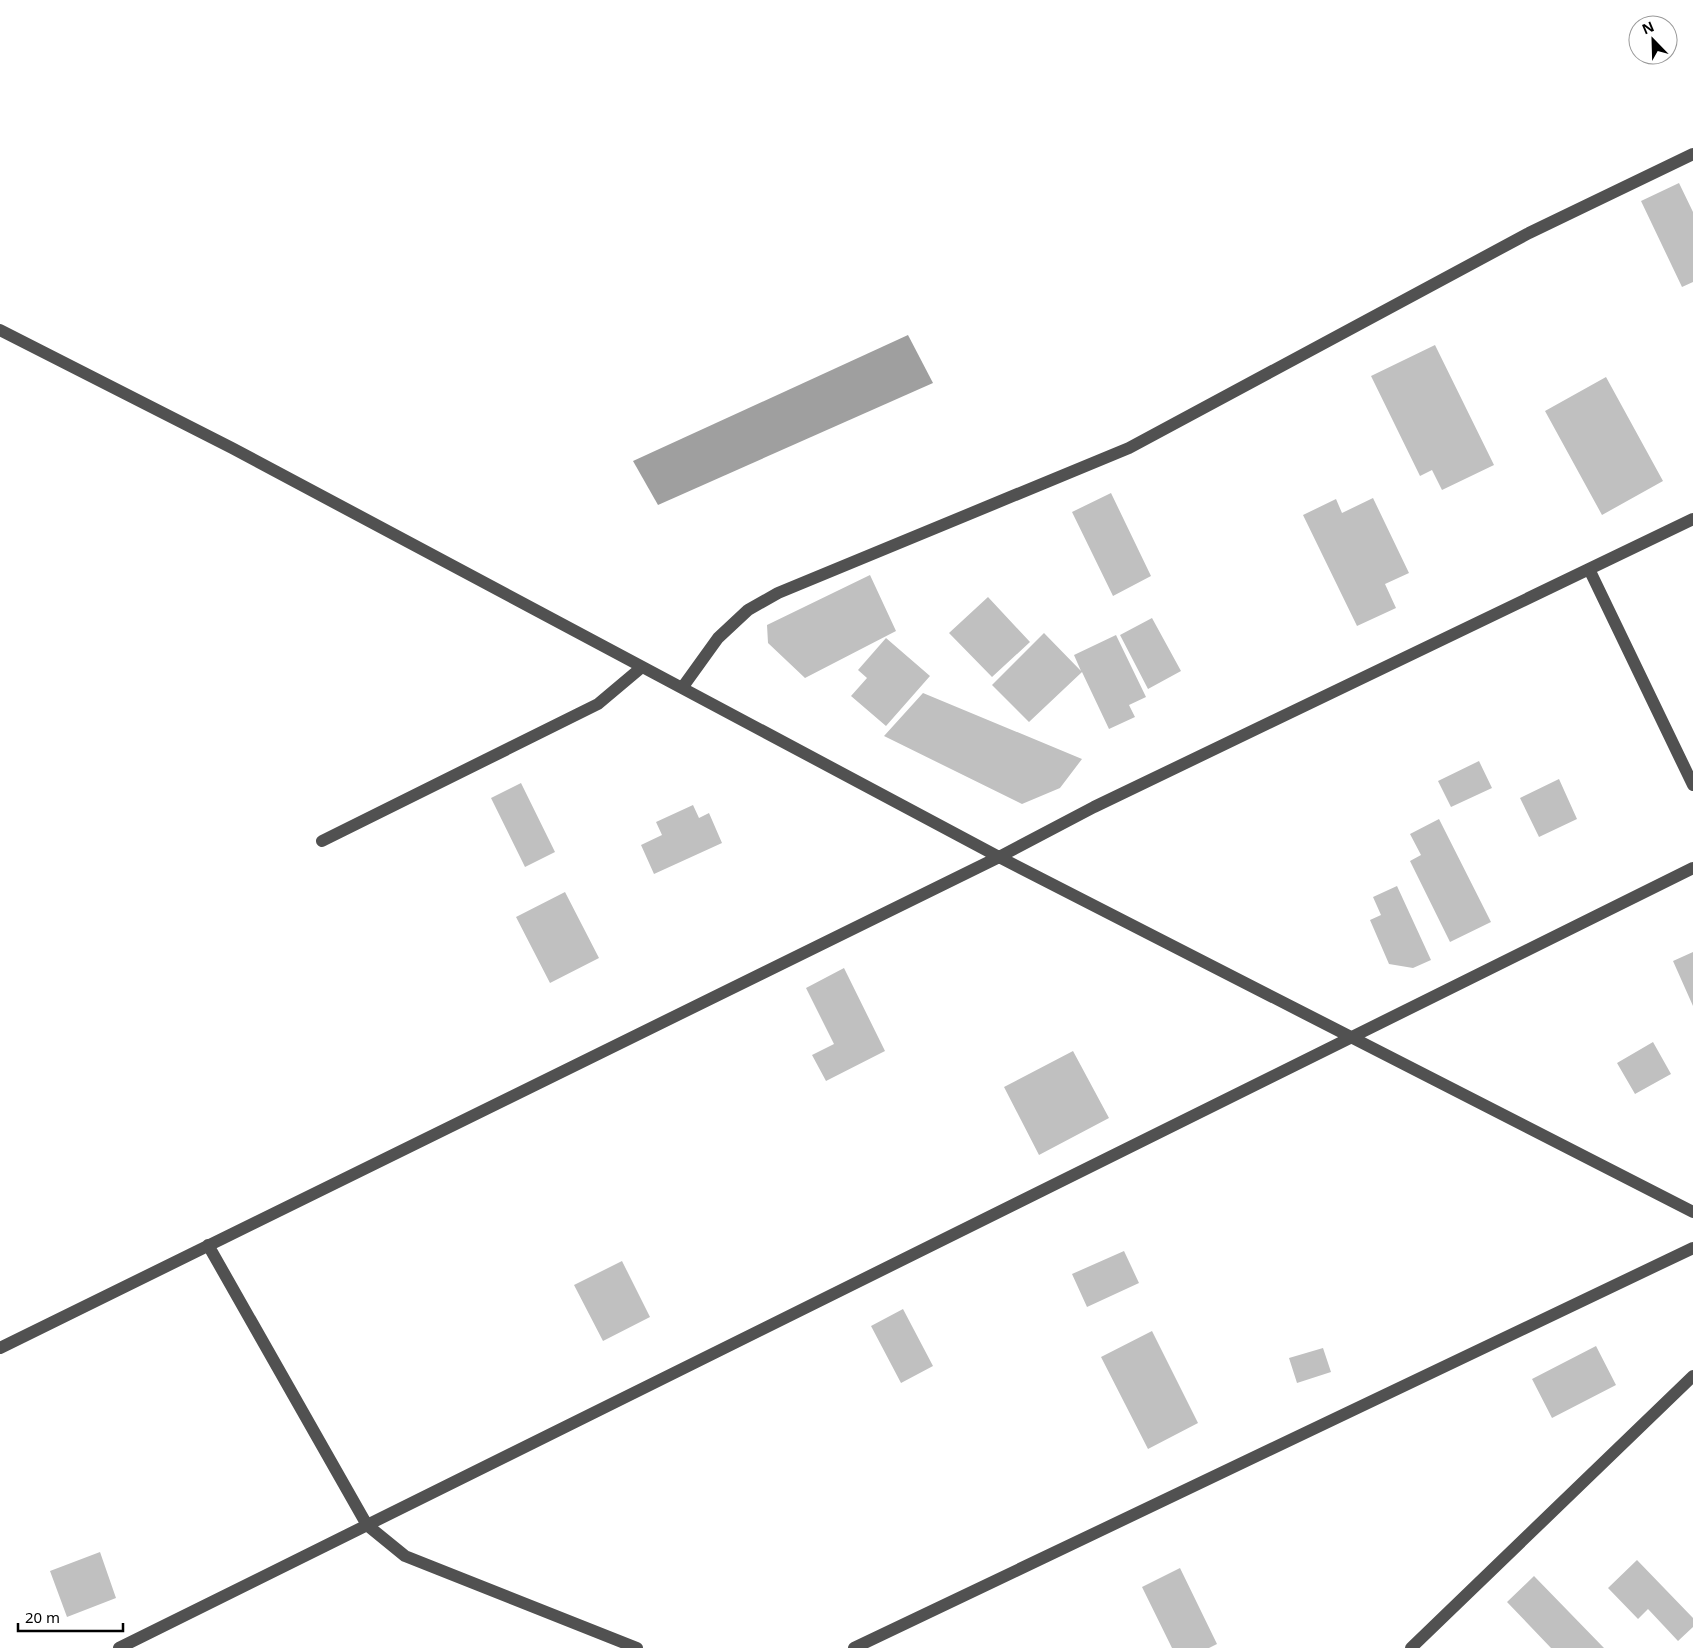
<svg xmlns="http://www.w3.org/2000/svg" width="1693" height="1648" viewBox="0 0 1693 1648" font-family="'Noto Sans',sans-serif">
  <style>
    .water { fill: #9f9f9f }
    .building { fill: #c0c0c0 }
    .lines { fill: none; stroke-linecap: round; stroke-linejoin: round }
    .minor { stroke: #515151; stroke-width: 12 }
  </style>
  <rect width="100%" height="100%" fill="#fff"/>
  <path class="water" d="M908,335L933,383L658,505L633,461Z"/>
  <path class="building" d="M1679,183L1693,212V282L1682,287L1641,201Z
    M1435,345L1494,465L1442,490L1432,470L1420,476L1371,376Z
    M1606,377L1663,481L1602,515L1545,411Z
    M1111,493L1151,576L1113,596L1072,512Z
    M1373,498L1409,573L1385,584L1396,608L1357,626L1303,515L1336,499L1342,513Z
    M870,575L896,631L805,678L768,643L767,625Z
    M988,597L1030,642L992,677L949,633Z
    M1152,618L1181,671L1148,689L1120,635Z
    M1044,633L1081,671L1074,655L1116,635L1146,697L1129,705L1135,717L1109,729L1082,672L1029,722L992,685Z
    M886,638L930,676L886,726L851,696L867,678L858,670Z
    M923,693L1082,759L1060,788L1022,804L884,736Z
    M1479,761L1492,788L1451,807L1438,781Z
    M1559,779L1577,819L1539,837L1520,798Z
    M521,783L555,852L525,867L491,798Z
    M693,805L699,818L709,813L722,843L654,874L641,845L662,835L656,822Z
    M1439,819L1491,922L1450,942L1410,861L1421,855L1410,834Z
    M1397,886L1431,960L1413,968L1389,964L1370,920L1381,915L1373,897Z
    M565,892L599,958L550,983L516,917Z
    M1693,952V1006L1673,961Z
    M844,968L885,1051L826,1081L812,1055L834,1044L806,988Z
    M1653,1042L1671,1074L1635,1094L1617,1063Z
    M1073,1051L1109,1118L1039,1155L1004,1087Z
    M1124,1251L1139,1283L1087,1307L1072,1274Z
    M622,1261L650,1317L603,1341L574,1285Z
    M903,1309L933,1366L901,1383L871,1326Z
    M1152,1331L1198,1423L1148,1449L1101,1357Z
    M1596,1346L1616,1385L1552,1418L1532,1379Z
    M1323,1348L1331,1372L1297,1383L1289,1358Z
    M100,1552L116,1598L67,1617L50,1571Z
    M1637,1560L1693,1618V1627L1678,1641L1648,1609L1638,1619L1608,1588Z
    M1180,1568L1217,1644L1209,1648H1172L1142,1587Z
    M1534,1576L1604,1648H1551L1507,1602Z"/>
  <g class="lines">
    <path class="minor" d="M0,330L232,448L999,857L1693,1212
      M1589,569L1693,785
      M682,688L718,638L748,610L778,593L1129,448L1529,233L1693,154
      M322,841L598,704L642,667
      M208,1245L367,1525L405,1556L637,1648
      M0,1348L999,857L1094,807L1693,519
      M119,1648L1693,868
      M854,1648L1693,1248
      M1411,1648L1693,1376"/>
  </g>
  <g transform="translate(1653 40) rotate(337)"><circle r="24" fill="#ffffff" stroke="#999999"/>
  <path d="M0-4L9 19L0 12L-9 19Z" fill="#000000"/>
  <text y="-8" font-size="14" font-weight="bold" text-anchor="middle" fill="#000000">N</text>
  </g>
  <path d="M18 1623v8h105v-8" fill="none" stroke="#000000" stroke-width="2.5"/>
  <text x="25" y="1623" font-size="15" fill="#000000" stroke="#ffffff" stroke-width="4" paint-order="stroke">20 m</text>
</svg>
